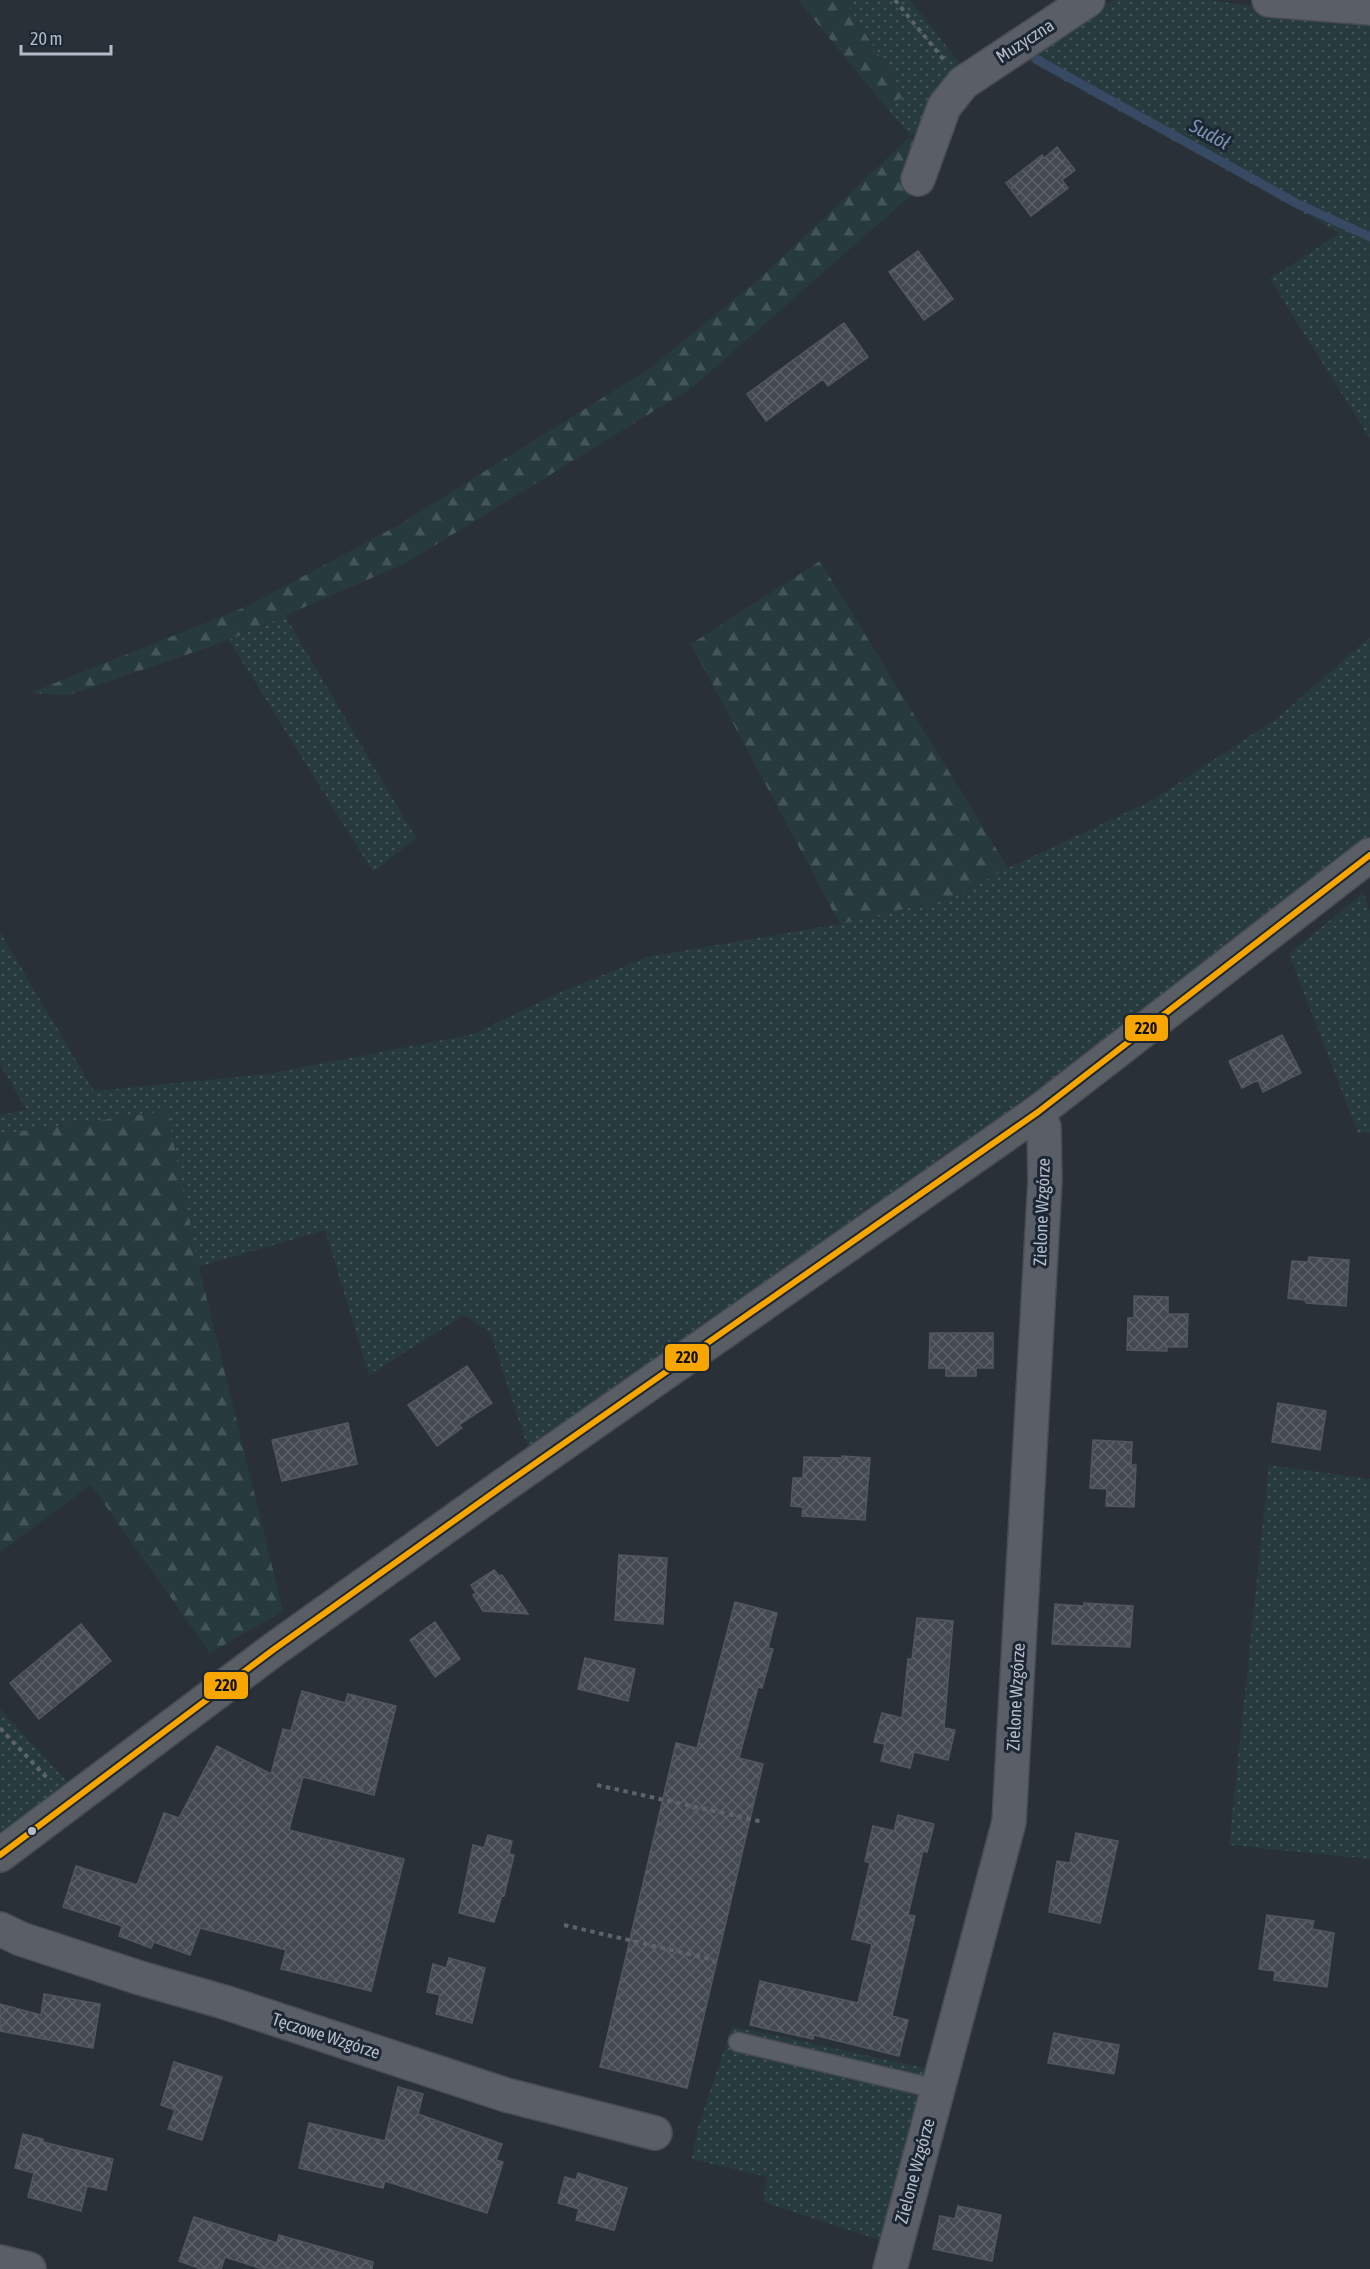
<svg xmlns="http://www.w3.org/2000/svg" width="1370" height="2269" viewBox="0 0 1370 2269" font-family="'Asap Condensed',sans-serif">
  <style>
    .grass { fill: url(#grass-dots) }
    .forest { fill: url(#forest-firs) }
    .lines { fill: none; stroke-linecap: round; stroke-linejoin: round }
    .stream { stroke: #384963; stroke-width: 9 }
    .building { fill: url(#building-cross-hatch); stroke: #52575f; stroke-width: 1.5 }
    .lane-casing { stroke: #484c53; stroke-width: 21 }
    .street-casing { stroke: #484c53; stroke-width: 36 }
    .secondary-casing { stroke: #484c53; stroke-width: 36 }
    .path { stroke: #5d636a; stroke-width: 4; stroke-dasharray: 4.5 4.5; stroke-linecap: butt }
    .lane { stroke: #5a5e66; stroke-width: 18 }
    .street { stroke: #5a5e66; stroke-width: 33 }
    .secondary { stroke: #595d64; stroke-width: 33 }
    .bus-1-casing { stroke: #1d2633; stroke-width: 10 }
    .bus-1 { stroke: #f7a600; stroke-width: 6 }
    .bus-dot { fill: #b4bcc9; stroke: #1d2633; stroke-width: 2 }
    .labels { text-anchor: middle; stroke-width: 6; stroke-linejoin: round; paint-order: stroke }
    .street-label { font-size: 18px; fill: #b4bcc9; stroke: #1d2633 }
    .water-label { font-size: 20px; font-style: italic; fill: #7c92b1; stroke: #1d2633 }
    .line-badge { stroke: #1d2633; stroke-width: 2 }
    .pale-badge-label { font-size: 16px; text-anchor: middle; font-weight: bold; fill: #111 }
  </style>
  <defs>
    <pattern id="grass-dots" width="8" height="8" patternUnits="userSpaceOnUse" patternTransform="scale(1.5)"><rect width="8" height="8" fill="#273a3e"/><path d="M2 2h.1M6 6h.1" fill="none" stroke="#445559" stroke-width="1.8" stroke-linecap="round"/></pattern>
    <pattern id="forest-firs" width="22" height="20" patternUnits="userSpaceOnUse" patternTransform="scale(1.5)"><rect width="22" height="20" fill="#273a3e"/><path d="M5 1l3.5 6h-7zM16 11l3.5 6h-7z" fill="#445559"/></pattern>
    <pattern id="building-cross-hatch" width="8" height="8" patternUnits="userSpaceOnUse" patternTransform="scale(1.5)"><rect width="8" height="8" fill="#444950"/><path d="M0 0l8 8M0 8l8-8" fill="none" stroke="#5d6168"/></pattern>
  </defs>
  <rect width="100%" height="100%" fill="#2a3038"/>
  <path class="grass" d="M844,0H910L965,70L934,115L911,136L886,107L905,95Z
    M1114,0H1209L1318,15L1370,16V439L1270,279L1340,233L1021,57Z
    M285,616L416,838L373,872L229,640Z
    M1370,637V835L1033,1098L528,1448L490,1332L464,1315L369,1375L325,1230L198,1267L166,1111L0,1134V1115L27,1110L0,1065V932L94,1091L268,1074L474,1034L552,996L647,957L840,924L951,898L1008,868L1153,800L1280,716Z
    M1363,893L1370,912V1133H1358L1289,954Z
    M1269,1465L1370,1479V1859L1229,1845Z
    M0,1709L74,1789L0,1845Z
    M732,2026L929,2069L886,2242L763,2202L767,2177L692,2159L697,2131Z"/>
  <path class="forest" d="M798,0H844L905,96L886,107Z
    M911,136L927,181L693,387L406,563L229,640L69,695L30,693L248,606L397,526L652,367L760,278Z
    M820,561L1008,868L951,898L840,924L691,644Z
    M167,1111L199,1267L283,1611L210,1653L91,1485L0,1552V1134Z"/>
  <g class="lines">
    <path class="stream" d="M1036,59L1296,203L1370,237"/>
  </g>
  <path class="building" d="M1057,147L1075,170L1062,180L1068,188L1031,216L1006,183L1042,155L1044,158Z
    M918,251L953,299L924,320L889,272Z
    M844,323L868,357L828,386L823,379L766,421L747,394Z
    M1282,1035L1301,1073L1263,1092L1258,1080L1242,1088L1229,1061Z
    M1309,1257L1349,1260L1346,1306L1306,1303L1305,1300L1288,1298L1292,1261L1308,1262Z
    M1134,1296L1168,1297V1314H1188L1187,1347H1167V1351L1127,1350L1128,1318H1134Z
    M930,1333H993V1368H976V1376H946V1368H929Z
    M467,1366L492,1403L459,1425L462,1428L437,1446L408,1405Z
    M1278,1403L1326,1411L1320,1450L1272,1442Z
    M348,1423L357,1464L282,1481L272,1440Z
    M1093,1440L1132,1442L1131,1465H1136L1134,1507L1106,1506L1107,1489L1090,1488Z
    M842,1456L870,1458L865,1520L802,1516L803,1507L791,1506L793,1478H803L804,1457L842,1458Z
    M619,1555L667,1558L663,1624L615,1620Z
    M494,1570L499,1576L502,1575L528,1614L483,1611L473,1595L476,1593L471,1585Z
    M735,1602L777,1613L768,1648L773,1649L762,1688L758,1687L739,1758L763,1764L687,2088L600,2067L676,1743L697,1748Z
    M1084,1603L1133,1606L1130,1647L1052,1644L1055,1604L1084,1606Z
    M917,1618L953,1621L944,1728L955,1730L948,1760L914,1752L910,1768L881,1761L885,1744L874,1742L882,1713L902,1718L908,1659H912Z
    M435,1622L460,1659L435,1677L410,1640Z
    M81,1624L111,1661L39,1719L10,1683Z
    M585,1658L635,1669L628,1701L578,1689Z
    M302,1691L345,1703L348,1694L396,1706L374,1795L303,1777L289,1830L404,1859L371,1991L281,1969L286,1950L200,1928L190,1955L154,1942L151,1948L119,1936L122,1926L63,1907L76,1866L137,1885L164,1813L179,1818L217,1746L271,1774L283,1729L291,1731Z
    M898,1815L934,1824L927,1852L923,1851L908,1915L915,1916L892,2016L908,2020L899,2056L814,2035L813,2039L750,2025L760,1981L858,2003L872,1944L852,1939L870,1863L865,1861L873,1826L894,1831Z
    M1076,1833L1118,1841L1100,1923L1049,1912L1057,1861L1070,1863Z
    M488,1835L512,1841L509,1854L514,1855L504,1896L502,1895L494,1922L459,1913L473,1845L484,1848Z
    M1267,1915L1314,1921L1312,1929L1334,1933L1327,1987L1274,1980L1275,1971L1259,1969Z
    M449,1958L485,1968L472,2023L436,2014L440,1995L427,1992L433,1964L446,1968Z
    M44,1994L100,2004L93,2048L0,2031V2004L41,2015Z
    M1054,2033L1119,2045L1114,2074L1048,2063Z
    M174,2062L222,2077L202,2140L168,2129L175,2110L161,2105Z
    M398,2087L423,2094L418,2114L502,2144L496,2160L503,2162L487,2213L385,2181L383,2188L299,2168L309,2123L385,2141Z
    M23,2134L43,2139V2142L113,2159L106,2190L87,2186L81,2211L28,2197L34,2173L15,2168Z
    M578,2173L627,2188L614,2230L576,2220L579,2209L558,2203L565,2177L576,2180Z
    M958,2206L1001,2215L992,2261L933,2249L940,2216L955,2219Z
    M194,2217L277,2243L279,2235L373,2262L372,2269H262L225,2257L221,2269H201L179,2261Z"/>
  <g class="lines">
    <g class="lane-casing">
      <path id="lane" d="M738,2042L937,2089"/>
    </g>
    <g class="street-casing">
      <path id="street" d="M1269,0L1370,8
        M918,179L944,107L963,83L1088,0
        M0,1929L21,1939L140,1978L224,2002L506,2095L655,2133
        M0,2262L29,2269
        M890,2269L1009,1822L1045,1180L1044,1127L1038,1112"/>
    </g>
    <g class="secondary-casing">
      <path id="secondary" d="M0,1855L273,1650L507,1483L1038,1112L1370,855"/>
    </g>
    <path class="path" d="M895,0L944,60
      M0,1728L49,1780
      M597,1785L763,1822
      M564,1925L714,1960"/>
    <use href="#lane" class="lane"/>
    <use href="#street" class="street"/>
    <use href="#secondary" class="secondary"/>
    <g class="bus-1-casing">
      <path id="bus-1" d="M0,1855L273,1650L507,1483L1038,1112L1370,855"/>
    </g>
    <use href="#bus-1" class="bus-1"/>
  </g>
  <circle class="bus-dot" cx="32" cy="1831" r="5"/>
  <g class="labels">
    <g class="street-label">
      <text transform="translate(1025 41) rotate(-33)" y="6">Muzyczna</text>
      <text transform="translate(1042 1212) rotate(-88)" y="6">Zielone Wzgórze</text>
      <text transform="translate(1016 1697) rotate(-87)" y="6">Zielone Wzgórze</text>
      <text transform="translate(326 2036) rotate(18)" y="6">Tęczowe Wzgórze</text>
      <text transform="translate(915 2171) rotate(-75)" y="6">Zielone Wzgórze</text>
    </g>
    <g class="water-label">
      <text transform="translate(1210 134) rotate(29)" y="7">Sudół</text>
    </g>
  </g>
  <g class="line-badge">
    <rect x="1124" y="1014" width="45" height="28" rx="6" fill="#f7a600"/>
    <rect x="664" y="1343" width="46" height="29" rx="6" fill="#f7a600"/>
    <rect x="203" y="1671" width="46" height="29" rx="6" fill="#f7a600"/>
  </g>
  <g class="pale-badge-label">
    <text x="1146" y="1034">220</text>
    <text x="687" y="1363">220</text>
    <text x="226" y="1691">220</text>
  </g>
  <path d="M21 45v9h90v-9" fill="none" stroke="#b4bcc9" stroke-width="3"/>
  <text x="30" y="45" font-size="18" fill="#b4bcc9" stroke="#1d2633" stroke-width="4.5" paint-order="stroke">20 m</text>
</svg>
